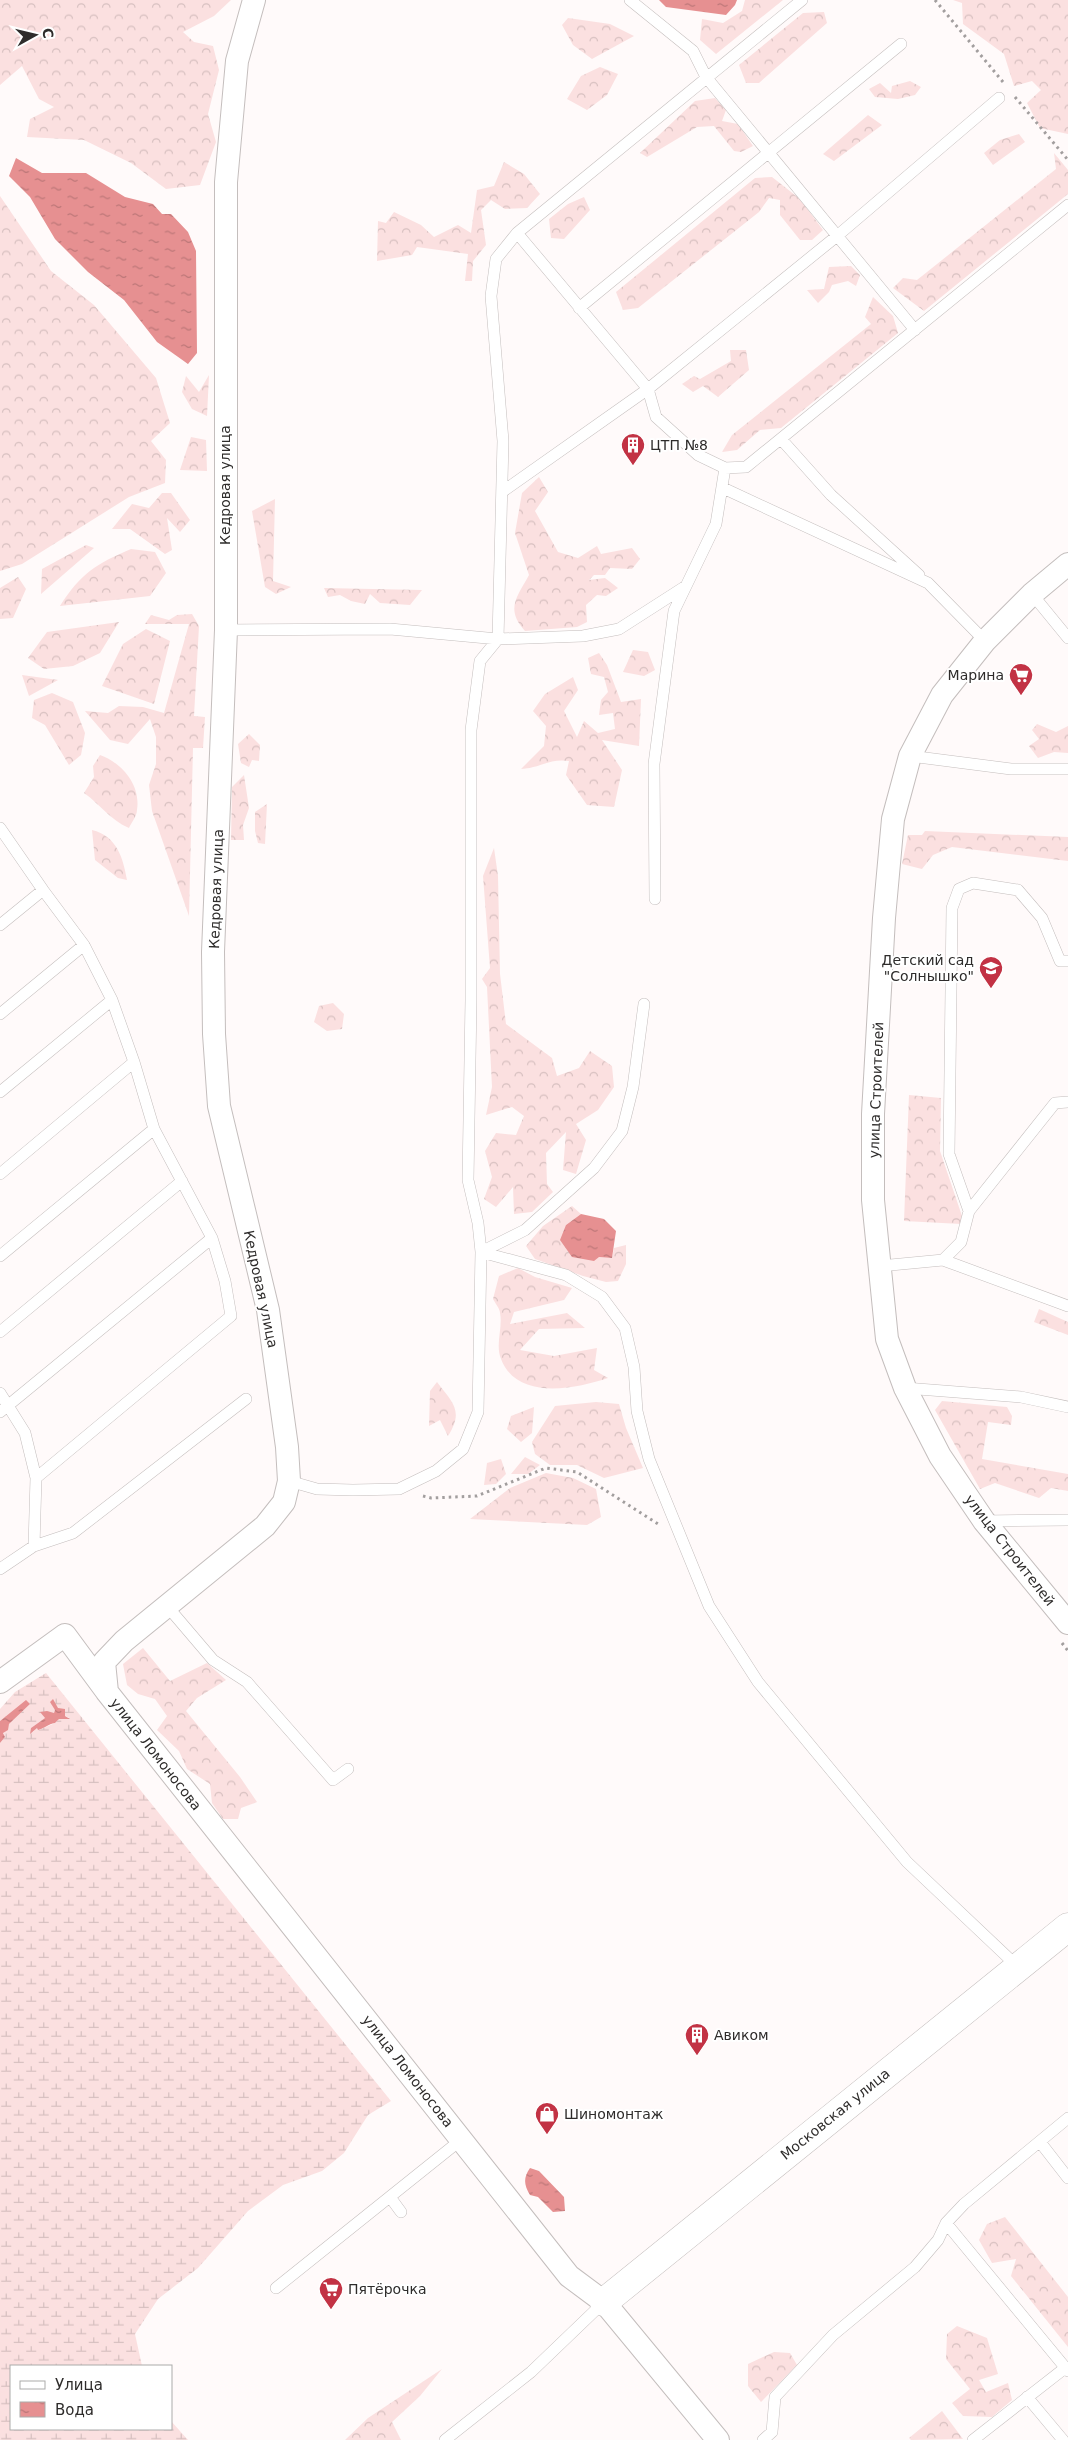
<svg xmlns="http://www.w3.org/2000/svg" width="1068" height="2440" viewBox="0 0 1068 2440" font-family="'DejaVu Sans',sans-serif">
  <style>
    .forest { fill: url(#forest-crowns) }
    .wetland { fill: url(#wetland-marsh); fill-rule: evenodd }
    .water { fill: url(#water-ripples) }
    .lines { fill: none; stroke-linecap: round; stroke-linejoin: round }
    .lane-casing { stroke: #c4bebd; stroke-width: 12 }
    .street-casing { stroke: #c4bebd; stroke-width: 24 }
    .secondary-casing { stroke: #c4bebd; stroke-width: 29 }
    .path { stroke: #a29e9e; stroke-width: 3; stroke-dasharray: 2.5 4; stroke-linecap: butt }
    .lane { stroke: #fff; stroke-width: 11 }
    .street { stroke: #fff; stroke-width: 22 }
    .secondary { stroke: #fff; stroke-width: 28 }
    .labels { text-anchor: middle; stroke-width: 4; stroke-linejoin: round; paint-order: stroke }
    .poi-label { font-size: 14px; fill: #2e2c2b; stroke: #fff; text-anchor: start }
    .street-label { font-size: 14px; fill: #2e2c2b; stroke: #fff }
  </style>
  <defs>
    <pattern id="forest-crowns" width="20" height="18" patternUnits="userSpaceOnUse" patternTransform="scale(1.25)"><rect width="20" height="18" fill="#fbe0e0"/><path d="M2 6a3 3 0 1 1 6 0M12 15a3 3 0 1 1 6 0" fill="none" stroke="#d7c0c0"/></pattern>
    <pattern id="wetland-marsh" width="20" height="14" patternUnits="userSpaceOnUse" patternTransform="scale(1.25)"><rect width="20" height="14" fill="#fbe0e0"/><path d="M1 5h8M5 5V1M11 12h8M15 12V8" fill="none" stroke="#d7c0c0"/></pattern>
    <pattern id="water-ripples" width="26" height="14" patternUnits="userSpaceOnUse" patternTransform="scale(1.25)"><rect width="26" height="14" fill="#e69091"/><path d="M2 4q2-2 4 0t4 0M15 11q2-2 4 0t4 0" fill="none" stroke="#bb7677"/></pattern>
  </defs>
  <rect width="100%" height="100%" fill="#fffafa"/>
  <path class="forest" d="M0,0H231L214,16L183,32L194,42L213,46L219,70L208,114L216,142L200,185L166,189L131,163L84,140L27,137L30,119L54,107L39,99L22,66L0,85Z
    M745,0H783L716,54L700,40L702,19L723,23L742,11Z
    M953,0H1068V134L1040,128L1027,103L1041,90L1032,81L1014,86L1004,54L963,24L962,3Z
    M824,12L827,23L759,83H746L739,65L803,13Z
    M568,18L610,24L634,36L592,59L573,45L562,25Z
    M600,67L618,74L607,95L587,110L567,99L581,76Z
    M910,81L921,87L915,95L898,99L875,97L869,89L880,83L891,93L892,86Z
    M715,98L726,110L722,121L738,124L753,146L741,152L734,151L714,126L697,127L647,157L640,153L695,101Z
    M868,115L882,125L834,161L823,154Z
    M1019,134L1025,142L993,165L984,153L1000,140Z
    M1054,153L1068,170V194L924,311L893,288L903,278L917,280L1056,169Z
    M504,162L524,174L540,194L527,208L505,209L491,200L481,210L486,245L473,261L472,281H465L468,254L417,247L412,255L377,261L378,221L386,223L394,212L421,225L434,237L458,225L471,233L477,190L494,186Z
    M772,177L800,199L823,230L812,240H800L780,215V200L769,198L759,212L638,308L623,310L616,292L755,178Z
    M0,196L51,271L94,305L156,378L170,423L151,441L166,460L165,483L129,497L22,564L0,571Z
    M584,197L590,210L564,239L551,238L549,219L568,204Z
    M851,266L860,275L856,286L848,281L832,285L829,292L818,303L807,290L824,289L829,267Z
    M873,297L893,316L898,333L781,428L760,430L737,450L722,452L732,435L871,324L865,317Z
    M730,350H746L749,370L718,397L703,386L693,392L682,384L694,376L700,379L731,361Z
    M209,375L207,416L192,409L182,392L186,376L199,392Z
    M191,437L206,440L207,471L180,470Z
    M539,477L548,492L535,511L558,552L578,558L597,546L601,554L632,548L640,559L632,569L610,568L605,575H594L589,580L605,578L618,588L606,596L597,595L586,605L587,622L577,627L525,631C505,609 517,597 529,575L515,533L522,493Z
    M162,493H171L190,520L180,532L167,518L172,550L165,554L130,529H112L132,504L149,508Z
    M275,499L273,581L291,587L276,594L265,587L252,511Z
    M86,545L94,548L41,594L42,569Z
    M131,549L155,552L166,573L150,596L60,606C81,573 96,564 131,549Z
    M18,577L26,589L13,618L0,619V588Z
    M324,588L422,590L410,605L380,603L370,594L365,604L351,601L340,595L328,597Z
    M192,614L199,626L194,716L205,717L203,748H193L189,916L152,811L149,785L156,764V737L150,719L128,744L110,740L85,711L108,713L119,706L143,707L164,713L189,624H145L151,615L169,620L177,615Z
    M119,622L100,653L73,666L44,669L28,658L47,632Z
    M146,629L170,641L154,704L102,686L123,644Z
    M633,650L648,652L655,670L644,676L623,672Z
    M599,653L607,665L621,702L641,699L639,746L602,740L622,770L614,807L587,805L566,775L569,761C549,758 541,768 521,769L544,746L546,726L533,711L545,694L573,677L578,690L564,711L577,737L584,721L598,733L615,729L613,713L599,715L601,700L608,692L604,677L591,674L588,658Z
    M22,675L58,680L29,696Z
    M52,693L73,702L85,733L81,755L69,765L45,725L32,718L34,700Z
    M1037,724L1056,732L1068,726V753L1054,752L1038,758L1029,746L1039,739L1032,730Z
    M249,734L260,745L259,761L252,760L249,767L241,763L238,744Z
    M100,755C122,763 141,785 137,810C137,816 131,823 129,828C110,820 101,805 84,793L94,777L93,766Z
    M244,775L249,808L243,825L244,840H231L232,787Z
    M267,804L265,844L258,843L255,831V812Z
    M92,830C117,836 123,858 127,880L118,878L95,860Z
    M925,831L1068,837V861L952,847L933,855L922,869L902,864L908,835H922Z
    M494,848L498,876L500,974L506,1024L552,1058L557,1076L579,1068L590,1051L612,1066L614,1087L598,1110L576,1124L586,1140L576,1174L563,1170L566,1132L546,1153L547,1184L553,1192L532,1212L514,1214L513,1187L496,1207L484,1199L492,1177L485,1151L496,1133L516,1135L524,1116L512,1107L486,1115L492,1087L487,987L482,979L490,968L483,876Z
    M333,1003L344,1014L342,1029L327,1031L314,1022L319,1006Z
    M909,1095L941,1098L940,1151L962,1216L961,1224L904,1221Z
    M572,1206L581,1214L566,1225L599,1257L612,1258L614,1248L626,1245V1264L618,1281L606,1282L583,1276L535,1259L526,1246L543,1226Z
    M518,1268L535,1277L572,1288L564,1300L514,1312L510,1324L567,1313L585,1328L539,1329L520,1350L554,1356L597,1348L594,1370L608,1378C575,1389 517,1401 501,1359C495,1344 503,1328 500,1313C500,1309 495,1303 493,1299L499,1276Z
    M1039,1309L1068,1322V1335L1034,1322Z
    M437,1382C453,1403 464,1411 448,1436L440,1420L429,1426L430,1391Z
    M942,1401L1007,1407L1012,1416L1011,1425L988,1422L982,1459L1068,1474V1491L1051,1488L1039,1498L995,1483L980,1489L935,1410Z
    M596,1402L619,1404L626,1428L643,1468L604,1478L577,1465H550L535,1454L532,1442L555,1406Z
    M534,1407L532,1433L521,1442L507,1429L511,1416Z
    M525,1457L540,1465L528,1474H511Z
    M501,1459L506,1474L496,1484L484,1485L487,1463Z
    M546,1473L573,1478L596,1489L601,1517L587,1525L470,1519L510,1488Z
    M143,1648L170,1681L207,1663L226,1680L197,1698L186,1711L240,1777L257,1802L241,1808L238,1819H223L212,1803L210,1784L187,1769L179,1751L157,1730L167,1716L155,1699L138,1694L127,1685L123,1664Z
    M1005,2217L1068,2297V2347L1011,2276L1016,2259L992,2263L979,2240L987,2224Z
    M957,2326L987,2338L998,2374L979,2380L986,2392L1008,2383L1012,2400L992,2417L963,2416L952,2403L970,2389L946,2359L947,2334Z
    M774,2352L790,2353L797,2365L761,2402L748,2386V2364Z
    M442,2369L420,2396L392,2422L401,2440H345L368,2418Z
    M942,2411L963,2439L911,2440L909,2438Z"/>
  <path class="wetland" d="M46,1673L391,2101L368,2115L344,2153L322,2171L283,2185L248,2211L198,2268L158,2299L135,2334L142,2366H11V2429H171V2421L188,2440H0V1743L5,1737L3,1732L9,1724L30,1704L26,1701L0,1721V1709L15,1692ZM55,1710L69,1718L59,1719L55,1723L39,1730L37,1727L33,1732L31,1728L45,1718L41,1713L54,1714Z"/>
  <path class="water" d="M659,0H737L735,5L726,15L666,7Z
    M16,158L42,173H86L125,197L153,204L162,214H171L188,232L196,251L197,353L188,364L157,342L124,300L88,272L55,239L30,197L9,176Z
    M581,1214L604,1219L616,1231L612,1258L599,1257L594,1261L572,1257L560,1240L566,1225Z
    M53,1699L58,1708L65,1709V1716L70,1719H59L55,1723C48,1724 45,1728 38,1730L37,1728L30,1734L31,1728L45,1718L40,1712L47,1711L54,1713L55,1710L50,1702Z
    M26,1700L30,1704L9,1724L8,1730L3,1733L5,1737L0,1743V1721Z
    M530,2168L539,2171L564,2197L565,2211L553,2212L538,2197L530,2195C524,2185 523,2178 530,2168Z"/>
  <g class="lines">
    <g class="lane-casing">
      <path id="lane" d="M630,0L693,51L706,77L915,330
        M517,233L648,389L656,417L698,455L725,468L746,467L1068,205
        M579,308L901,44
        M781,439L831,495L919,575
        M723,488L928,583L985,641
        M502,492L648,389L837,236L999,98
        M1032,594L1068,638
        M226,630L390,629L498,639L583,636L619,629L686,586
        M910,756L1011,769H1068
        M0,828L43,890L84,945L112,1000L134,1062L154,1129L212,1238L225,1281L231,1316L36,1478
        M655,899L654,764L674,611L716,524L725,468
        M0,925L43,890
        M0,1014L84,945
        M0,1092L112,1000
        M0,1174L134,1062
        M969,1211L949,1154L952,908L959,889L973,883L1018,890L1042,918L1060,961H1068
        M481,1252L566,1275L602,1297L625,1328L634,1367L637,1411L649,1459L709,1606L758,1682L907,1862L1018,1967
        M481,1252L525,1230L594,1168L622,1131L633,1087L644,1004
        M0,1256L154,1129
        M943,1260L961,1242L969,1211L1055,1103L1068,1102
        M880,1266L943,1260L1068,1306
        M0,1332L182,1181
        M905,1388L1021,1397L1068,1407
        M0,1393L25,1433L36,1478L34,1546
        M0,1412L212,1238
        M289,1481L317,1489L353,1490L399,1489L436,1471L463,1449L478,1412L481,1252L478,1223L468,1180L471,1000V730L480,661L498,639L503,441L491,296L496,259L517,233L802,0
        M984,1521L1068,1520
        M0,1569L34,1546L73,1533L246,1399
        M167,1606L213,1660L247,1682L333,1780L348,1769
        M1040,2142L1068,2178
        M390,2197L401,2212
        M946,2223L1068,2371
        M276,2288L462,2139
        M1027,2397L1063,2440
        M445,2440L531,2372L604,2302
        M763,2440L772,2432L775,2397L833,2335L915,2267L938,2240L946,2223L964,2204L1068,2118
        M973,2440L1065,2368"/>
    </g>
    <g class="street-casing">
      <path id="street" d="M1068,564L1032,594L985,641L942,695L910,756L893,819L884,918L873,1114V1200L887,1339L905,1388L940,1456L984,1521L1068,1623
        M0,1682L65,1635L107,1692L569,2276L604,2302L718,2440
        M107,1692L104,1662L124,1641L265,1526L284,1502L289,1481L287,1447L268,1310L219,1106L214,1034L213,952L226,630V182L237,61L254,0"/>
    </g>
    <g class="secondary-casing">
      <path id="secondary" d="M604,2302L1068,1927"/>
    </g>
    <path class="path" d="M935,0L1003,82
      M1015,97L1068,160
      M423,1496L431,1498L477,1496L546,1468L577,1472L658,1524
      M1062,1643L1068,1651"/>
    <use href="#lane" class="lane"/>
    <use href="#street" class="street"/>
    <use href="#secondary" class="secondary"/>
  </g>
  <defs>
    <g id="building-pin" transform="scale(1.25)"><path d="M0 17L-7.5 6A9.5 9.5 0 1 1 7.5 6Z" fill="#c23244" stroke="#fff"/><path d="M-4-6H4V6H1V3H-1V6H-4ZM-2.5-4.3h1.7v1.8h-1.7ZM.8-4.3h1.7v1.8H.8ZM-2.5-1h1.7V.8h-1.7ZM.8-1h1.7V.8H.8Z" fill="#fff"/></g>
    <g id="supermarket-pin" transform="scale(1.25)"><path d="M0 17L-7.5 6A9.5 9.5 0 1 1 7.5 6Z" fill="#c23244" stroke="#fff"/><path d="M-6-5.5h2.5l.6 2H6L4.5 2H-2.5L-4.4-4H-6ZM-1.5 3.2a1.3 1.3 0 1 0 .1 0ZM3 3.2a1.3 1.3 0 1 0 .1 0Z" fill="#fff"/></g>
    <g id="school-pin" transform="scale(1.25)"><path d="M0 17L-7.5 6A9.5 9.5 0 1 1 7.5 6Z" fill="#c23244" stroke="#fff"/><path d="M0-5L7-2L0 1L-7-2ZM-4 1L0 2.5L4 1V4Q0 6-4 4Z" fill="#fff"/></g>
    <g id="shop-pin" transform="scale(1.25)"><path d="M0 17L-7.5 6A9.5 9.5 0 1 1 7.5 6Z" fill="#c23244" stroke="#fff"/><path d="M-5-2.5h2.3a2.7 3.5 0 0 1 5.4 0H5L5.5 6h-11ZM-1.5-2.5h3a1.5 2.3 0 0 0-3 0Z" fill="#fff"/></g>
  </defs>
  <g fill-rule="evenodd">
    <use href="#building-pin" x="633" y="445"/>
    <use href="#supermarket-pin" x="1021" y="675"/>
    <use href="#school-pin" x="991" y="968"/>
    <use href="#building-pin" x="697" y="2035"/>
    <use href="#shop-pin" x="547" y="2114"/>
    <use href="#supermarket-pin" x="331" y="2289"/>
  </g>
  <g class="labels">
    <g class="poi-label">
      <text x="650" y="450">ЦТП №8</text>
      <text x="1004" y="680" text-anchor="end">Марина</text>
      <text x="974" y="965" text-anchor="end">Детский сад<tspan x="974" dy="16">"Солнышко"</tspan></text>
      <text x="714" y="2040">Авиком</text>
      <text x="564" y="2119">Шиномонтаж</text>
      <text x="348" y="2294">Пятёрочка</text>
    </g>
    <g class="street-label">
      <text transform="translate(225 485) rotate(-90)" y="5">Кедровая улица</text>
      <text transform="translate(216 889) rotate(-88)" y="5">Кедровая улица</text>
      <text transform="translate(876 1090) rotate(-88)" y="5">улица Строителей</text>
      <text transform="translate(261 1289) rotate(78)" y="5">Кедровая улица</text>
      <text transform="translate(1010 1550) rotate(52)" y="5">улица Строителей</text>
      <text transform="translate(156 1754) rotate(52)" y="5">улица Ломоносова</text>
      <text transform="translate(408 2071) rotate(52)" y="5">улица Ломоносова</text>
      <text transform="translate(835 2114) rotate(-39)" y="5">Московская улица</text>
    </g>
  </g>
  <rect x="10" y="2365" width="162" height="65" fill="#ffffff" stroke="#ababaa"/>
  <rect x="20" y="2381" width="25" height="8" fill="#ffffff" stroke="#ababaa"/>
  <text x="55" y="2390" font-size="15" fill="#2e2c2b">Улица</text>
  <rect x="20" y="2402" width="25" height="15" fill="url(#water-ripples)" stroke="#ababaa"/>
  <text x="55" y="2415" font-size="15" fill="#2e2c2b">Вода</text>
  <g transform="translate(35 35) rotate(82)" stroke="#ffffff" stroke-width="4" paint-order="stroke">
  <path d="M0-4L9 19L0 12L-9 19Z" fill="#2e2c2b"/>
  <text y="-8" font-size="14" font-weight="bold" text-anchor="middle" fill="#2e2c2b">С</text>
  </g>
</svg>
